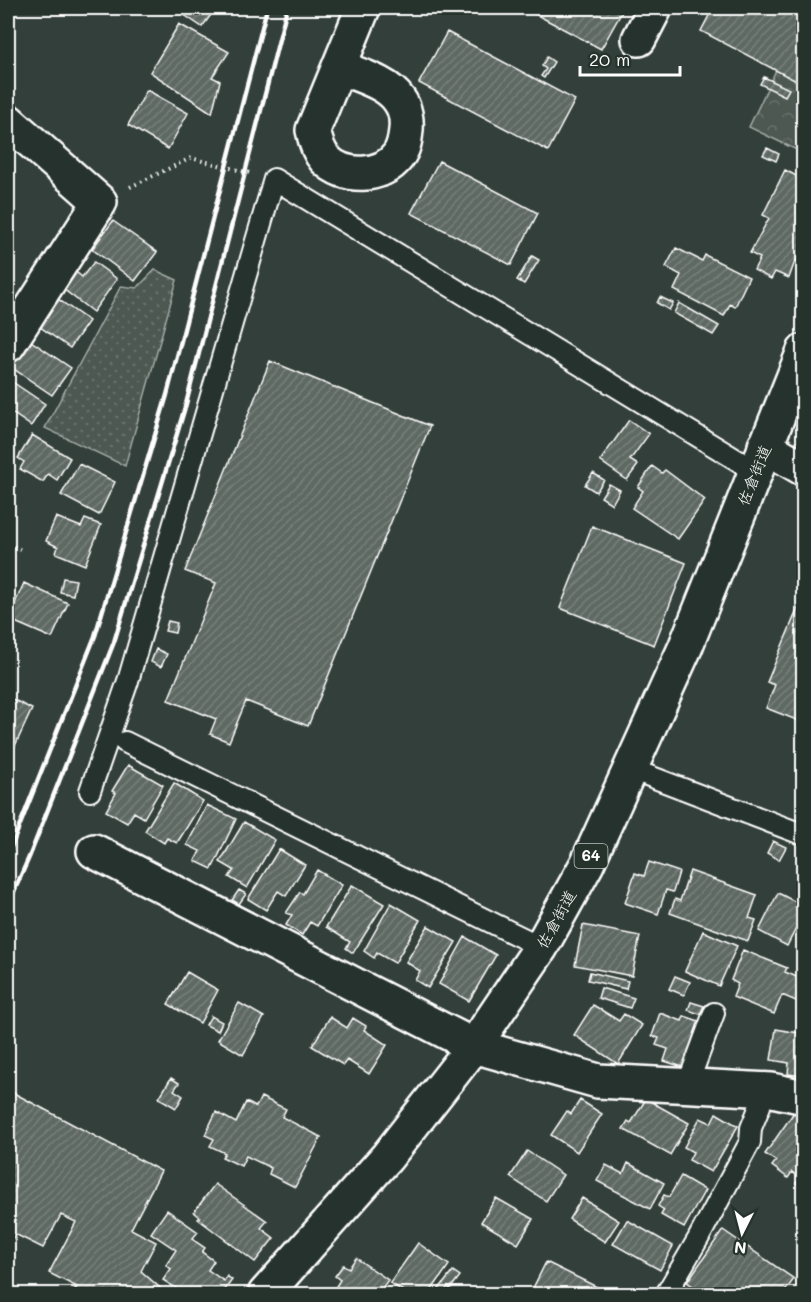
<svg xmlns="http://www.w3.org/2000/svg" width="811" height="1302" viewBox="0 0 811 1302" font-family="Mali,'Klee One',sans-serif">
  <style>
    .grass { fill: url(#grass-dots); stroke: #a6aca9; stroke-width: 1.5 }
    .forest { fill: url(#forest-crowns); stroke: #a6aca9; stroke-width: 1.5 }
    .building { fill: url(#building-hatch); stroke: #fff; stroke-width: 1.5 }
    .lines { fill: none; stroke-linecap: round; stroke-linejoin: round }
    .service-casing { stroke: #fff; stroke-width: 24 }
    .minor-casing { stroke: #fff; stroke-width: 38 }
    .primary-casing { stroke: #fff; stroke-width: 38 }
    .path { stroke: #fff; stroke-width: 4; stroke-dasharray: 1.5 4.5; stroke-linecap: butt }
    .service { stroke: #26332d; stroke-width: 20 }
    .minor { stroke: #26332d; stroke-width: 33 }
    .primary { stroke: #26332d; stroke-width: 33 }
    .rail { stroke: #fff; stroke-width: 4.5 }
    .labels { text-anchor: middle; stroke-width: 4.5; stroke-linejoin: round; paint-order: stroke }
    .shield { fill: #26332d; stroke: #bec2c0; stroke-width: 1.5 }
    .shield-label { font-size: 15px; font-weight: bold; fill: #fff }
    .street-label { font-size: 16px; fill: #fff; stroke: #26332d }
  </style>
  <defs>
    <pattern id="grass-dots" width="8" height="8" patternUnits="userSpaceOnUse" patternTransform="scale(1.5)"><rect width="8" height="8" fill="#4d5853"/><path d="M2 2h.1M6 6h.1" fill="none" stroke="#68716d" stroke-width="1.8" stroke-linecap="round"/></pattern>
    <pattern id="forest-crowns" width="20" height="18" patternUnits="userSpaceOnUse" patternTransform="scale(1.5)"><rect width="20" height="18" fill="#4d5853"/><path d="M2 6a3 3 0 1 1 6 0M12 15a3 3 0 1 1 6 0" fill="none" stroke="#68716d"/></pattern>
    <pattern id="building-hatch" width="6" height="6" patternUnits="userSpaceOnUse" patternTransform="scale(1.5)"><rect width="6" height="6" fill="#5f6964"/><path d="M-1 1l2-2M0 6l6-6M5 7l2-2" fill="none" stroke="#77807b"/></pattern>
  </defs>
  <rect width="100%" height="100%" fill="#333f3a"/>
  <filter id="ink" filterUnits="userSpaceOnUse"><feTurbulence type="fractalNoise" baseFrequency=".0167" numOctaves="2"/><feDisplacementMap in="SourceGraphic" scale="12" xChannelSelector="R" yChannelSelector="G"/><feConvolveMatrix kernelMatrix="1 2 1 2 8 2 1 2 1" color-interpolation-filters="sRGB"/></filter>
  <g filter="url(#ink)">
    <path class="grass" d="M155,270L177,280L125,466L45,428L121,286L137,288Z"/>
    <path class="forest" d="M777,68L803,80V153L749,127Z"/>
    <path class="building" d="M174,8H216L202,27Z
      M524,8H624L601,49Z
      M713,8H781L804,19V85L701,31Z
      M179,24L229,52L212,77L220,81L212,113L150,72Z
      M447,32L575,100L548,151L419,83Z
      M547,57L554,62L544,78L541,76L546,69L542,66Z
      M764,77L789,89L785,96L760,84Z
      M147,90L188,113L168,149L128,125Z
      M767,148L779,154L776,161L763,155Z
      M439,161L538,213L511,265L411,213Z
      M785,170L804,180V249L794,264L789,278L775,272L771,279L754,270L760,258L750,253L769,218L763,215Z
      M113,221L157,252L135,281L92,249Z
      M676,248L702,261L705,255L749,277L735,307L730,304L724,316L674,290L681,275L666,267Z
      M532,256L539,260L524,284L517,280Z
      M94,262L117,279L93,312L58,285L71,268L82,277Z
      M55,297L89,321L70,348L36,324Z
      M660,297L673,303L669,310L657,303Z
      M679,303L719,326L713,335L674,313Z
      M22,335L71,368L52,395L8,365V356Z
      M270,361L430,426L308,726L246,701L229,742L210,734L216,719L168,700L216,583L185,571Z
      M11,381L45,404L31,426L8,410V387Z
      M629,420L649,434L630,460L638,465L627,480L600,461Z
      M32,435L70,458L57,480L48,474L43,482L20,469L24,462L18,458Z
      M79,464L115,482L99,515L61,495Z
      M652,466L662,473L665,470L705,500L678,539L632,508L643,491L638,487Z
      M593,473L604,480L596,492L585,485Z
      M609,484L620,490L612,504L601,497Z
      M56,517L81,527L85,519L101,525L85,565L56,553L58,547L46,541Z
      M592,526L686,563L654,645L560,608Z
      M63,578L76,580L73,595L60,592Z
      M24,583L68,603L52,638L8,619Z
      M800,603L804,604V723L766,708L775,685L767,682Z
      M168,621L177,623L175,633L165,631Z
      M156,649L167,654L161,667L151,662Z
      M8,697L32,709L8,761Z
      M128,765L163,785L144,818L134,812L127,823L106,811L116,793L112,791Z
      M174,783L203,801L177,843L167,838L164,843L145,831Z
      M207,805L236,819L212,869L195,861L200,851L187,845Z
      M244,822L275,840L247,888L229,877L234,870L220,862Z
      M773,841L786,847L779,860L767,853Z
      M279,849L305,865L286,896L278,891L266,910L248,899Z
      M649,862L679,872L673,892L666,890L658,914L625,903L635,873L644,876Z
      M317,870L342,885L317,926L310,922L302,935L286,925L292,915L286,913L300,892L303,894Z
      M690,871L757,895L749,918L756,920L748,941L670,913L675,899L680,901Z
      M352,885L384,904L353,953L346,948L350,942L326,927Z
      M239,890L246,894L239,904L232,900Z
      M778,893L804,906V913L787,946L759,931Z
      M391,903L420,920L395,963L377,953L374,958L364,951Z
      M583,925L640,936L632,976L575,965Z
      M428,926L456,942L428,988L415,980L420,971L406,962Z
      M703,931L737,946L719,986L685,971Z
      M465,937L496,955L469,1001L439,984Z
      M743,950L787,968L785,972L804,980L803,1004L782,995L774,1014L733,997L738,984L731,980Z
      M187,972L218,990L200,1023L168,1004Z
      M590,972L628,981L626,989L588,980Z
      M675,976L690,982L684,995L669,989Z
      M601,988L634,998L630,1008L598,998Z
      M691,1002L704,1006L700,1014L688,1010Z
      M239,1003L264,1017L243,1055L218,1040Z
      M593,1005L619,1021L624,1014L642,1025L618,1064L574,1035Z
      M660,1013L682,1021L684,1016L699,1021L683,1067L664,1061L668,1049L656,1045L659,1038L652,1036Z
      M211,1016L222,1022L218,1031L206,1025Z
      M330,1017L347,1028L353,1018L366,1026L364,1030L387,1045L369,1074L347,1060L343,1065L312,1046Z
      M776,1029L804,1034V1076L788,1074L789,1063L771,1060Z
      M171,1078L179,1083L174,1090L183,1096L176,1108L159,1098Z
      M8,1090L161,1171L131,1229L156,1242L141,1271L167,1294H72L77,1287L49,1273L76,1222L61,1215L43,1248L15,1234L8,1248Z
      M261,1097L286,1109L282,1117L321,1137L295,1187L269,1174L271,1168L246,1156L241,1166L222,1157L225,1153L210,1146L214,1139L205,1135L216,1112L236,1123L246,1102L256,1107Z
      M646,1099L689,1123L670,1155L623,1129L628,1121L631,1123Z
      M580,1100L602,1114L577,1152L551,1135L567,1111L571,1114Z
      M797,1108L804,1112V1188L796,1183L800,1178L792,1172L788,1178L772,1166L776,1161L765,1154Z
      M716,1113L738,1126L711,1172L689,1160L693,1152L684,1147L700,1118L711,1123Z
      M527,1151L563,1175L546,1201L510,1177Z
      M628,1163L664,1183L650,1209L597,1181L606,1165L623,1174Z
      M681,1176L705,1190L684,1228L661,1215L664,1210L658,1206L664,1195L669,1197Z
      M215,1184L267,1221L261,1228L274,1238L255,1262L198,1219L200,1217L194,1212Z
      M496,1198L533,1219L518,1244L481,1222Z
      M582,1198L619,1221L605,1242L569,1219Z
      M167,1210L198,1232L192,1239L205,1248L202,1252L214,1261L208,1270L224,1281L227,1276L232,1280L222,1294H185L163,1280L171,1269L166,1265L176,1250L151,1233Z
      M627,1220L673,1246L660,1270L613,1244Z
      M723,1230L794,1279L783,1294H705L687,1282Z
      M418,1243L449,1265L429,1294H408L390,1283Z
      M356,1258L388,1280L382,1288L391,1294H345L335,1288L340,1280L335,1276L343,1265L349,1268Z
      M546,1262L611,1294H530Z
      M453,1271L460,1276L450,1289L448,1287L442,1294H435Z"/>
    <g class="lines">
      <g class="service-casing">
        <path id="service" d="M125,742L541,947
          M631,769L804,835
          M90,791L128,681L274,179L755,471
          M687,1086L714,1013
          M666,1294L698,1239L750,1142L751,1128L760,1106V1089"/>
      </g>
      <g class="minor-casing">
        <path id="minor" d="M639,39L655,8
          M339,67C357,75 387,82 399,100C405,108 407,120 406,130C405,140 404,148 398,156C382,178 344,179 325,159C318,151 315,140 313,130L363,8
          M8,121L100,202L8,345
          M765,446L804,469
          M94,851L474,1046L598,1081L772,1090L804,1097"/>
      </g>
      <g class="primary-casing">
        <path id="primary" d="M265,1294L387,1157L474,1046L541,947L587,864L685,648L804,351"/>
      </g>
      <path class="path" d="M130,187L191,158L250,173
        M8,544L20,549"/>
      <use href="#service" class="service"/>
      <use href="#minor" class="minor"/>
      <use href="#primary" class="primary"/>
      <path class="rail" d="M8,855L95,636L167,395L267,8
        M8,905L30,855L114,642L186,404L287,8"/>
    </g>
  </g>
  <g class="labels">
    <rect class="shield" x="574.5" y="844" width="33" height="24" rx="4.5"/>
    <g class="shield-label">
      <text x="591" y="861">64</text>
    </g>
    <g class="street-label">
      <text transform="translate(754 475) rotate(-68)" y="6">佐倉街道</text>
      <text transform="translate(556 919) rotate(-61)" y="6">佐倉街道</text>
    </g>
  </g>
  <rect width="811" height="1302" fill="none" stroke="#26332d" stroke-width="30"/>
  <rect x="15" y="15" width="781" height="1272" fill="none" stroke="#fff" stroke-width="2" filter="url(#ink)"/>
  <g transform="translate(742 1233) rotate(186)" stroke="#26332d" stroke-width="4.5" paint-order="stroke">
  <path d="M0-4.5L10 22L0 15L-10 22Z" fill="#ffffff"/>
  <text y="-9" font-size="16" font-weight="bold" text-anchor="middle" fill="#ffffff">N</text>
  </g>
  <path d="M580 66v9h100v-9" fill="none" stroke="#ffffff" stroke-width="3"/>
  <text x="589" y="66" font-size="18" fill="#ffffff" stroke="#26332d" stroke-width="4.5" paint-order="stroke">20 m</text>
</svg>
